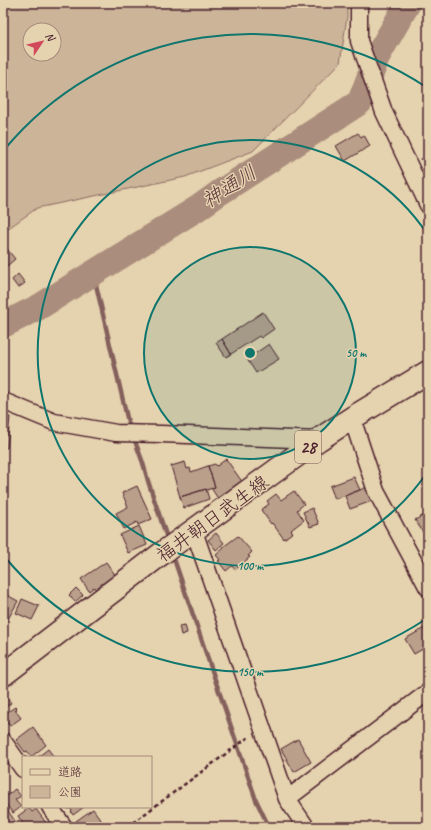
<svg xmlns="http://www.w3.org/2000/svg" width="431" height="830" viewBox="0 0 431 830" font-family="Caveat,'Klee One',sans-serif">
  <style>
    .green { fill: #ccb499; stroke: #8b6a62; fill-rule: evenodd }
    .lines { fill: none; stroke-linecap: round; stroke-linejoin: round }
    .stream { stroke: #84615c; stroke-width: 4.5 }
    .river { stroke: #aa8d7c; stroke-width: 26 }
    .building { fill: #baa08b; stroke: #4a1f2b }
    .street-casing { stroke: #4a1f2b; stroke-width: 19 }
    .primary-casing { stroke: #4a1f2b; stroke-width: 25 }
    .path { stroke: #4a1f2b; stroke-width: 2.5; stroke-dasharray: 4 3; stroke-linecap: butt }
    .street { stroke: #e5d2af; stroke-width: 16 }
    .primary { stroke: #e5d2af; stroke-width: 22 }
    .ring { fill: none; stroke: #0f766e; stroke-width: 2 }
    .labels { text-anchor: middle; stroke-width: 3; stroke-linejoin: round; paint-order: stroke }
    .shield { fill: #e5d2af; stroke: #785553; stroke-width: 1 }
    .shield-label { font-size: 18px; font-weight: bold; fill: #4a1f2b }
    .street-label { font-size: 19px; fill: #4a1f2b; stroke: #e5d2af }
    .water-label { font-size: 20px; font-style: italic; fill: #5d353b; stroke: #e5d2af }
    .centre { fill: #0f766e; stroke: #e5d2af; stroke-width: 2 }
    .ring-label { font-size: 12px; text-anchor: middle; font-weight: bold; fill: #0f766e; stroke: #e5d2af; stroke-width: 3; stroke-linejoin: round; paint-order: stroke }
  </style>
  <rect width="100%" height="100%" fill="#e5d2af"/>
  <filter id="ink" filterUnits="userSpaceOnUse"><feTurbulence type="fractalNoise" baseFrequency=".025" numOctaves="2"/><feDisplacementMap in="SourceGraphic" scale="8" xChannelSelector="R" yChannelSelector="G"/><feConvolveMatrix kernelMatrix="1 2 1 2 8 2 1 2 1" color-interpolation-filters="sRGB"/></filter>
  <g filter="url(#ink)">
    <path class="green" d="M3,3H347V17L340,63L253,151L185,177L37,208L3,232ZM30,30H54V54H30Z"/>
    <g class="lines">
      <path class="stream" d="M93,272L128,422L143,463L148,481L168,541
        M172,553L256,800L269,827"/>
      <path class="river" d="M3,325L39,307L74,285L198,208L219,193L360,102L378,55L408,3"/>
    </g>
    <path class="building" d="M358,133L361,137L364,135L370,146L345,161L336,146Z
      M428,154V169L421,159Z
      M3,244L15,259L7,266L3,261Z
      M18,274L25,283L18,288L12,280Z
      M263,312L274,329L261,338L259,336L231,354L222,339Z
      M222,339L231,354L226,357L216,343Z
      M269,344L279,359L256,373L247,359Z
      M3,417H10L7,448L3,447Z
      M226,459L243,483L219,500L211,488L215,487L208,466L215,464L217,466Z
      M185,462L187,469L190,468L191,472L208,466L215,487L207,490L206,489L180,497L171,466Z
      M354,477L360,490L335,499L330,486Z
      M137,486L152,519L138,525L137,522L124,529L116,513L128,507L122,493Z
      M367,487L372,501L350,509L345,496Z
      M206,489L209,499L184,508L180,497Z
      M294,491L304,504L297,510L304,520L291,530L293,532L284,539L272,523L271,524L261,510L269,504L267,501L276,494L281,500Z
      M312,508L319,524L310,527L303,512Z
      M428,513V540L415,520Z
      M139,526L147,545L128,553L120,535Z
      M216,533L224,543L216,550L208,540Z
      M238,536L252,552L248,556L250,557L235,570L232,566L226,571L218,561L220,560L216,555L224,548L223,547Z
      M106,562L116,576L96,590L94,587L89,591L81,579Z
      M76,588L83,595L75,602L69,595Z
      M3,593L18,601L7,621L3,619Z
      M22,599L39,606L32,620L16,613Z
      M185,625L187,633L181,635L179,626Z
      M428,626V646L414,654L405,639Z
      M4,693L11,703L3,709V694Z
      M15,707L17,709L15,710L21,718L10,726L8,723L6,724L3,720V715Z
      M33,727L46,745L31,757L27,751L25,752L16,740Z
      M298,739L311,762L294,772L281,749Z
      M48,749L54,757H38Z
      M15,789L21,796L15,800L21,807L13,813L3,801V799Z
      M5,807L15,821L7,827H3V808Z
      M66,807H84L73,815L71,812L72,811L70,808L68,809Z
      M29,808L32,812L36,809L46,823L40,827H25L18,816Z
      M93,809L106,827H80L76,821Z
      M405,823L408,827H399Z"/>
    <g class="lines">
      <g class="street-casing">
        <path id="street" d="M359,3V41L384,112L428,205
          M3,401L54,422L116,433L161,434L318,440
          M352,418L376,491L428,588
          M194,531L287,799L306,827
          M3,741L23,769
          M287,799L428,692
          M50,807L64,827"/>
      </g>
      <g class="primary-casing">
        <path id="primary" d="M3,675L161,554L318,440L352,418L428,372"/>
      </g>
      <path class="path" d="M127,827L250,736"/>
      <use href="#street" class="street"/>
      <use href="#primary" class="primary"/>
    </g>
  </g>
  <circle cx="250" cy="353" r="106" fill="#0f766e" fill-opacity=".12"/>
  <g class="ring">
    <circle cx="250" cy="353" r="106"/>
    <path d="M428 471A213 213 0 1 1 428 235"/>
    <path d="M426 619A319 319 0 0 1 4 556M4 150A319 319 0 0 1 426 87"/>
  </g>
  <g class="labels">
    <rect class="shield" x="295" y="431" width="26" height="32" rx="3"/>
    <g class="shield-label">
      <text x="308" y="453">28</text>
    </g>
    <g class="street-label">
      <text transform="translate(212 518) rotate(-36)" y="7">福井朝日武生線</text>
    </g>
    <g class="water-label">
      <text transform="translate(229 186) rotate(-33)" y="7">神通川</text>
    </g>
  </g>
  <circle cx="250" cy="353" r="6" class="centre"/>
  <g class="ring-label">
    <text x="356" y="357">50 m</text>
    <text x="250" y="570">100 m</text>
    <text x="250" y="676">150 m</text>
  </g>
  <rect width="431" height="830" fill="none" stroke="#e5d2af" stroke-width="16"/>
  <rect x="8" y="8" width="415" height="814" fill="none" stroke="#4a1f2b" stroke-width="1.5" filter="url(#ink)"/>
  <rect x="22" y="756" width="130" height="52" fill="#e5d2af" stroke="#a78a7a"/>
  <rect x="30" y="769" width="20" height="6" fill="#e5d2af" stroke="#a78a7a"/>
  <text x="58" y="776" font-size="12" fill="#4a1f2b">道路</text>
  <rect x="30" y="786" width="20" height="12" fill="#ccb499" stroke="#a78a7a"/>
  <text x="58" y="796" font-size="12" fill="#4a1f2b">公園</text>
  <g transform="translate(42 42) rotate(55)"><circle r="19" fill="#e5d2af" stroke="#a78a7a"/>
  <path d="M0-3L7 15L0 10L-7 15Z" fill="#d1495b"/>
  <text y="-6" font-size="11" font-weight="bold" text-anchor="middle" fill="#4a1f2b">N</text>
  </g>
</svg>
